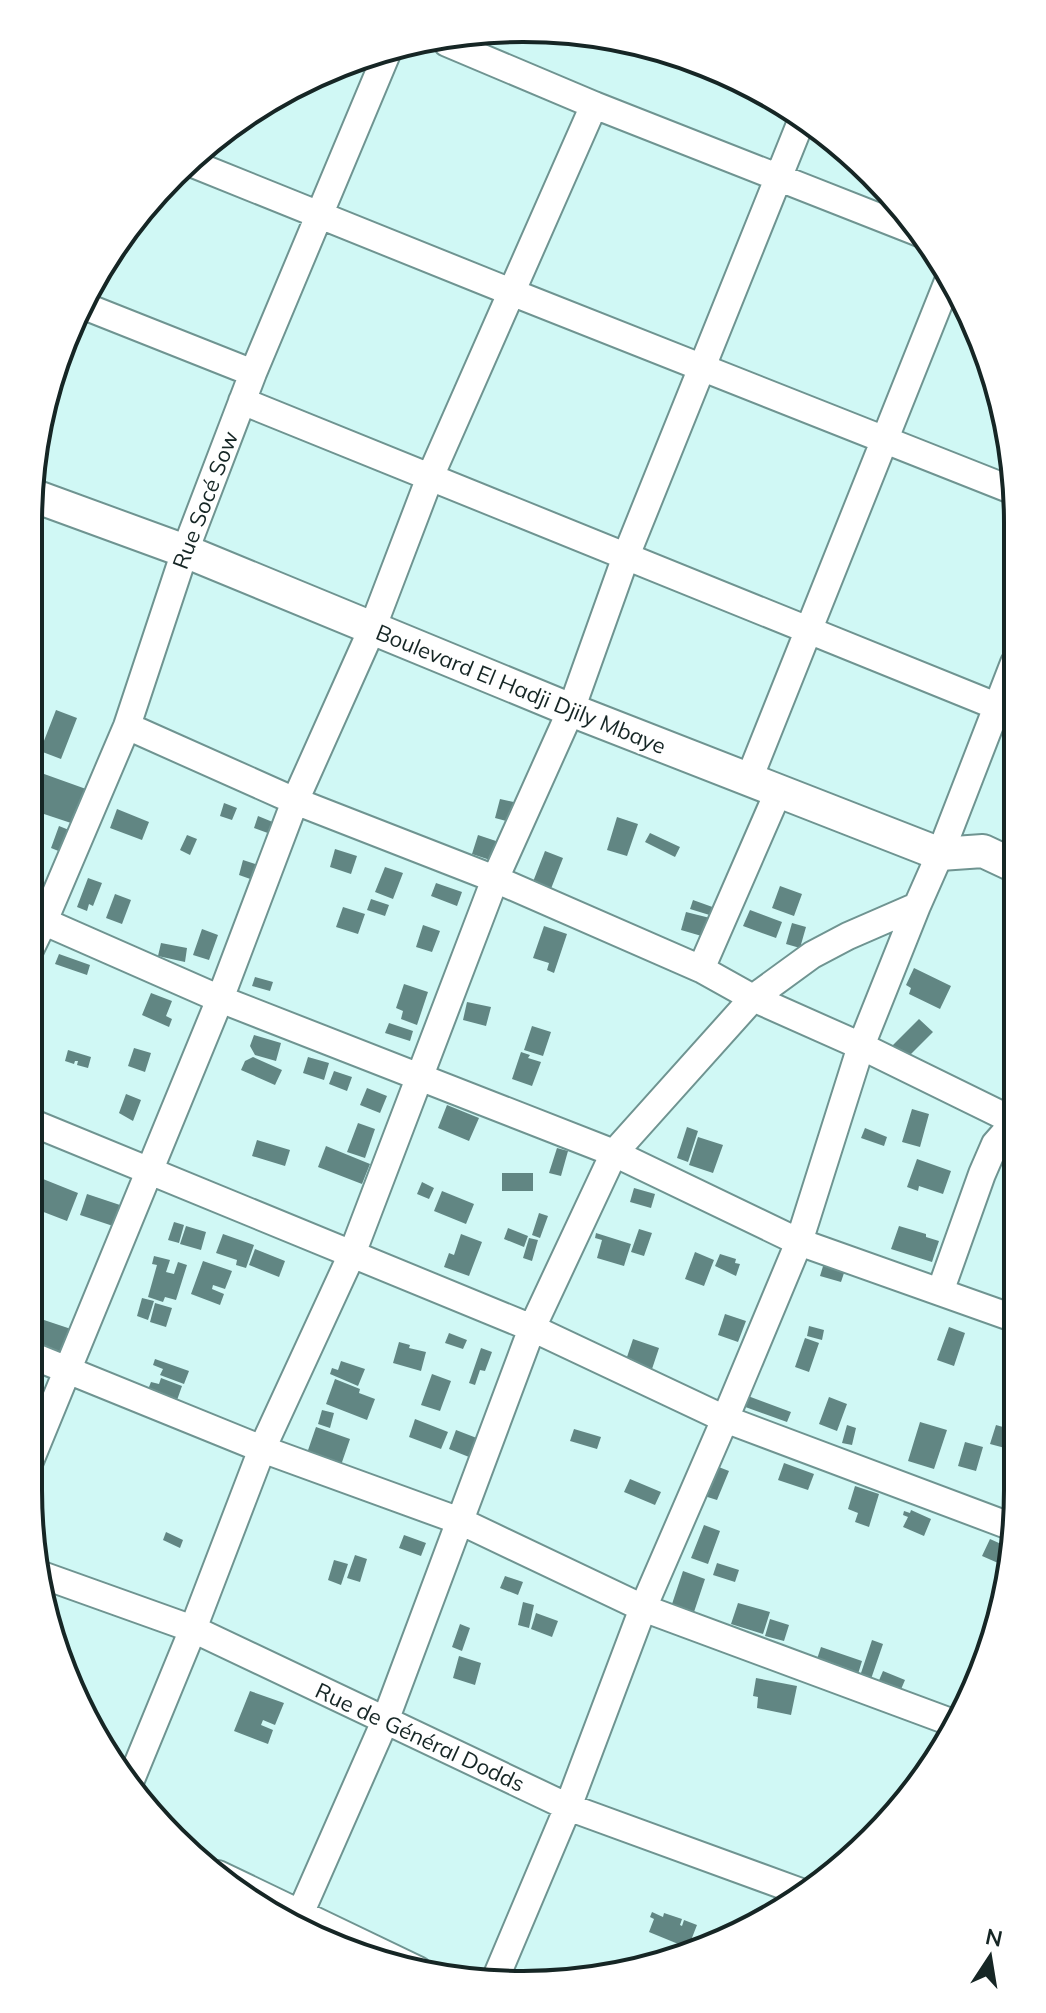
<svg xmlns="http://www.w3.org/2000/svg" width="1046" height="2013" viewBox="0 0 1046 2013" font-family="Mulish,sans-serif">
  <style>
    .building { fill: #618683 }
    .lines { fill: none; stroke-linecap: round; stroke-linejoin: round }
    .minor-casing { stroke: #6f9491; stroke-width: 30 }
    .major-casing { stroke: #6f9491; stroke-width: 36 }
    .minor { stroke: #fff; stroke-width: 26 }
    .major { stroke: #fff; stroke-width: 32 }
    .labels { text-anchor: middle; stroke-width: 6; stroke-linejoin: round; paint-order: stroke }
    .street-label { font-size: 22px; fill: #162625; stroke: #fff }
    .rim { fill: none; stroke: #162625; stroke-width: 4 }
  </style>
  <rect width="100%" height="100%" fill="#d0f8f5"/>
  <path class="building" d="M56,710L77,718L61,759L40,751Z
    M33,770L86,789L74,824L29,809V783Z
    M500,799L518,803L514,823L495,818Z
    M224,803L237,808L232,820L220,816Z
    M117,809L149,822L142,840L110,828Z
    M258,816L280,825L276,836L254,828Z
    M617,817L638,824L627,856L607,850Z
    M59,826L69,830L61,852L51,848Z
    M650,833L680,847L675,857L645,842Z
    M187,835L197,839L190,855L180,850Z
    M478,835L505,844L499,863L472,854Z
    M335,849L357,856L351,874L330,867Z
    M545,851L563,858L547,899L529,892Z
    M243,860L267,868L262,883L239,875Z
    M385,867L403,873L393,899L375,892Z
    M88,878L102,883L93,906L89,904L87,911L77,907Z
    M436,883L462,892L457,906L431,896Z
    M780,886L802,894L794,916L772,908Z
    M115,894L131,900L122,924L106,918Z
    M371,899L389,905L385,916L367,910Z
    M693,900L718,909L716,917L690,909Z
    M343,907L365,914L358,934L336,927Z
    M750,910L782,922L776,938L743,926Z
    M686,912L710,918L705,937L681,930Z
    M792,923L806,927L800,948L786,944Z
    M423,925L440,931L432,952L416,947Z
    M544,926L567,934L554,973L547,970L549,963L533,958Z
    M202,929L218,935L209,960L193,955Z
    M161,943L187,948L185,962L158,956Z
    M59,954L90,965L87,975L55,964Z
    M914,968L951,986L940,1009L909,994L911,988L906,985Z
    M255,977L273,982L270,991L252,986Z
    M404,984L428,992L417,1025L401,1019L403,1011L396,1008Z
    M151,993L172,1001L166,1016L172,1019L169,1027L142,1015Z
    M467,1002L491,1007L486,1026L463,1020Z
    M919,1019L933,1032L901,1064L887,1051Z
    M389,1023L413,1031L410,1041L385,1033Z
    M532,1026L551,1032L543,1056L524,1050Z
    M254,1035L281,1043L276,1061L255,1055L250,1046Z
    M134,1048L151,1053L145,1072L128,1066Z
    M68,1050L91,1057L88,1068L77,1065L78,1061H75L74,1064L65,1061Z
    M521,1052L530,1055L528,1058L541,1062L532,1086L512,1079Z
    M253,1057L282,1070L275,1085L241,1070L245,1061Z
    M308,1057L329,1063L324,1080L303,1073Z
    M334,1071L352,1077L347,1091L329,1084Z
    M367,1088L387,1096L380,1113L360,1105Z
    M126,1094L141,1100L133,1121L119,1113Z
    M447,1105L479,1118L469,1141L438,1128Z
    M912,1109L929,1114L920,1147L902,1142Z
    M358,1123L375,1129L365,1158L347,1152Z
    M687,1127L698,1131L688,1162L677,1158Z
    M865,1128L887,1137L884,1146L861,1138Z
    M698,1137L723,1145L713,1173L689,1165Z
    M257,1140L290,1150L285,1166L252,1156Z
    M326,1146L370,1164L362,1184L318,1167Z
    M557,1148L568,1151L561,1176L549,1173Z
    M917,1159L951,1171L943,1194L919,1186L918,1191L907,1187Z
    M28,1173L78,1193L67,1221L28,1206Z
    M502,1173H533V1191H502Z
    M422,1182L434,1188L429,1199L417,1194Z
    M634,1188L655,1194L651,1208L630,1202Z
    M442,1191L474,1204L466,1224L434,1211Z
    M87,1194L129,1208L122,1229L80,1215Z
    M539,1213L548,1216L540,1238L532,1235Z
    M174,1222L184,1225L179,1243L168,1240Z
    M186,1226L206,1232L201,1250L180,1244Z
    M899,1226L926,1234V1237L939,1241L932,1262L891,1249Z
    M508,1228L528,1236L524,1247L504,1239Z
    M639,1229L652,1233L644,1256L631,1252Z
    M596,1233L631,1244L624,1266L597,1258L602,1240L595,1238Z
    M223,1234L254,1245L246,1268L236,1265L237,1260L216,1253Z
    M461,1234L482,1242L469,1276L444,1267L449,1253L454,1255Z
    M529,1238L538,1240L532,1261L523,1258Z
    M255,1249L285,1261L279,1277L249,1265Z
    M695,1252L714,1260L704,1286L685,1279Z
    M720,1254L736,1259L735,1263L740,1264L736,1276L715,1266Z
    M154,1256L170,1260L166,1272L174,1274L178,1262L187,1265L176,1300L165,1297L163,1302L148,1297L157,1265L152,1264Z
    M203,1261L232,1271L225,1289L213,1285L212,1289L224,1294L220,1305L191,1294Z
    M824,1263L845,1270L841,1282L820,1276Z
    M142,1298L154,1301L148,1320L137,1316Z
    M155,1303L172,1308L166,1327L150,1322Z
    M725,1314L746,1321L738,1342L718,1335Z
    M41,1319L77,1331L68,1356L33,1343Z
    M809,1326L824,1330L822,1340L807,1336Z
    M949,1327L965,1333L954,1366L937,1360Z
    M449,1333L467,1340L463,1349L445,1343Z
    M805,1338L819,1343L809,1372L795,1367Z
    M633,1339L659,1348L652,1369L626,1360Z
    M399,1342L410,1345L409,1348L426,1352L421,1371L393,1363Z
    M481,1348L492,1352L485,1371L480,1370L475,1385L469,1383Z
    M155,1359L189,1371L184,1384L160,1375L163,1369L153,1365Z
    M341,1361L365,1369L358,1386L330,1374L332,1368L338,1370Z
    M432,1374L451,1381L440,1411L421,1405Z
    M161,1378L182,1386L176,1403L147,1392L151,1382L159,1384Z
    M335,1379L360,1389L359,1393L375,1399L367,1420L326,1404Z
    M740,1393L791,1412L787,1422L737,1404Z
    M829,1397L847,1404L837,1431L819,1424Z
    M322,1410L334,1413L330,1428L318,1424Z
    M415,1419L448,1432L441,1449L409,1437Z
    M920,1422L947,1430L934,1469L908,1461Z
    M847,1425L856,1428L852,1445L842,1443Z
    M996,1425L1017,1431V1457L1003,1453L1005,1448L990,1444Z
    M316,1427L350,1439L340,1468L306,1456Z
    M574,1429L601,1437L597,1449L570,1441Z
    M456,1430L487,1442L479,1461L449,1449Z
    M965,1442L983,1447L976,1471L958,1466Z
    M784,1463L814,1474L808,1490L778,1480Z
    M711,1464L729,1471L717,1500L698,1494Z
    M630,1479L661,1492L655,1505L624,1492Z
    M855,1486L879,1494L869,1527L855,1522L858,1513L848,1509Z
    M911,1510L931,1519L924,1536L903,1527L908,1517L903,1515L904,1511L910,1513Z
    M704,1525L720,1531L708,1564L691,1558Z
    M166,1532L183,1540L180,1548L163,1540Z
    M404,1535L426,1543L421,1556L399,1548Z
    M990,1539L1010,1548L1005,1566L982,1556Z
    M355,1555L367,1559L360,1582L347,1578Z
    M334,1560L348,1564L341,1585L328,1580Z
    M717,1563L739,1570L735,1582L713,1575Z
    M683,1571L705,1579L694,1612L672,1604Z
    M505,1576L523,1582L518,1595L500,1588Z
    M523,1602L534,1605L529,1628L518,1625Z
    M738,1603L770,1612L763,1634L731,1624Z
    M536,1613L558,1621L552,1637L531,1629Z
    M770,1619L789,1625L784,1641L765,1636Z
    M460,1624L470,1628L462,1651L452,1647Z
    M872,1640L883,1644L871,1679L860,1676Z
    M821,1647L862,1661L858,1674L817,1659Z
    M459,1656L481,1663L475,1685L453,1678Z
    M883,1671L905,1680L899,1694L877,1685Z
    M756,1678L797,1686L791,1715L757,1708L758,1697L753,1696Z
    M250,1691L284,1703L275,1725L263,1720L261,1725L273,1730L268,1744L234,1731Z
    M652,1912L663,1917L664,1913L682,1919L680,1925L682,1926L684,1920L697,1925L688,1948L649,1932L654,1919L650,1917Z"/>
  <g class="lines">
    <g class="minor-casing">
      <path id="minor" d="M447,43L594,105L922,234
        M188,162L511,292L1014,491
        M79,304L253,373
        M242,401L996,706L1014,716
        M127,726L295,801L495,879L701,969L753,998L861,1046L1016,1122
        M749,779L950,276
        M29,915L220,999L614,1153L799,1242L1016,1319
        M29,952L44,921L127,726L185,551L253,373L388,51
        M701,969L779,790
        M28,1121L532,1328L725,1419L1015,1528
        M940,1292L982,1174L995,1144L1016,1120
        M28,1354L262,1449L460,1521L643,1608L956,1724
        M28,1466L220,999L295,801L372,629L430,477L594,105
        M42,1575L193,1629L568,1807L801,1892
        M128,1787L193,1629L262,1449L352,1254L495,879L571,710L626,556L802,119
        M218,1874L418,1970
        M296,1923L385,1721L532,1328L614,1153L753,998L812,955L848,936L917,906
        M497,1975L568,1807L643,1608L725,1419L799,1242L861,1046L917,906L940,854L1014,663"/>
    </g>
    <g class="major-casing">
      <path id="major" d="M29,494L185,551L571,710L940,854L983,851L1015,866"/>
    </g>
    <use href="#minor" class="minor"/>
    <use href="#major" class="major"/>
  </g>
  <g class="labels">
    <g class="street-label">
      <text transform="translate(205 500) rotate(-69)" y="8">Rue Socé Sow</text>
      <text transform="translate(521 689) rotate(22)" y="8">Boulevard El Hadji Djily Mbaye</text>
      <text transform="translate(420 1737) rotate(25)" y="8">Rue de Général Dodds</text>
    </g>
  </g>
  <path d="M0 0H1046V2013H0ZM523 42H523A481 481 0 0 1 1004 523V1490A481 481 0 0 1 523 1971H523A481 481 0 0 1 42 1490V523A481 481 0 0 1 523 42Z" fill="#fff" fill-rule="evenodd"/>
  <path class="rim" d="M523 42H523A481 481 0 0 1 1004 523V1490A481 481 0 0 1 523 1971H523A481 481 0 0 1 42 1490V523A481 481 0 0 1 523 42Z"/>
  <g transform="translate(990 1957) rotate(12)" stroke="#ffffff" stroke-width="6" paint-order="stroke">
  <path d="M0-6L14 30L0 20L-14 30Z" fill="#162625"/>
  <text y="-12" font-size="22" font-weight="bold" text-anchor="middle" fill="#162625">N</text>
  </g>
</svg>
